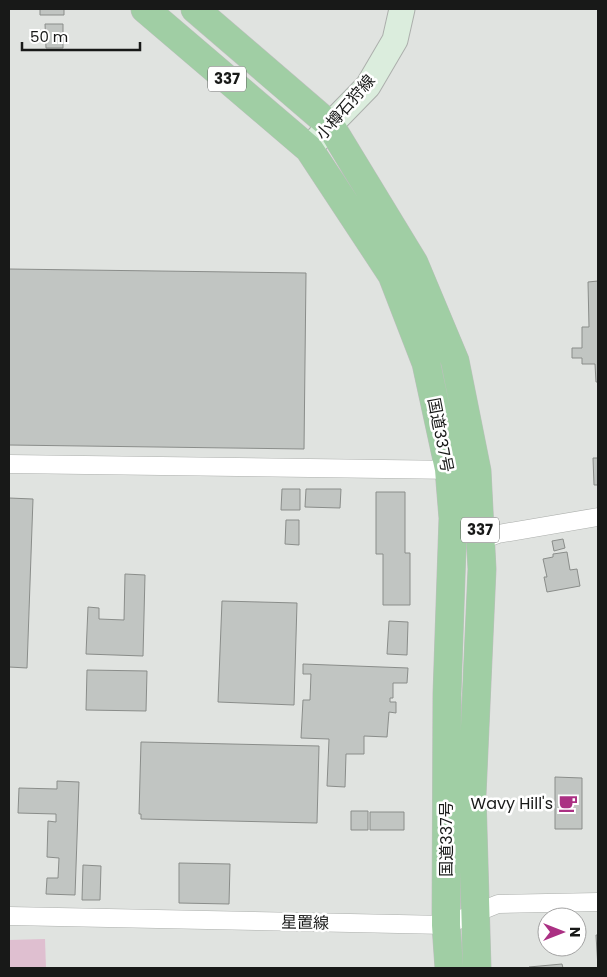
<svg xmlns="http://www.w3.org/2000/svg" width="607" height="977" viewBox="0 0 607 977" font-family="Poppins,'Noto Sans JP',sans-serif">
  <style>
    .green { fill: #dfbfd0 }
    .building { fill: #c1c5c2; stroke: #8a8d8a }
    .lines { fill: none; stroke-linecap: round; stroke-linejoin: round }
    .minor-casing { stroke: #acafac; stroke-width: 19 }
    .secondary-casing { stroke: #acafac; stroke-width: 27 }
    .trunk-casing { stroke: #bebfbe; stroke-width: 29 }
    .minor { stroke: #fff; stroke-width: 18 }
    .secondary { stroke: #dbeddd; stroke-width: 25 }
    .trunk { stroke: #a0cea4; stroke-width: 28 }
    .labels { text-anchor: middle; stroke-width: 5; stroke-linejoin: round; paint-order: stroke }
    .shield { fill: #fff; stroke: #5d5e5d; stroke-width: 1 }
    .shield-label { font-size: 15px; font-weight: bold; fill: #181918 }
    .street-label { font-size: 16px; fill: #181918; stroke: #fff }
    .poi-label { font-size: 16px; fill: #181918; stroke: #fff; text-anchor: end }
  </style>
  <rect width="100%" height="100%" fill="#e0e3e0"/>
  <path class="green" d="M45,939L46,968H9V940Z"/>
  <path class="building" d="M40,9H64V15H40Z
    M45,24H63V48H46Z
    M9,269L306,273L304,449L9,445Z
    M598,281V382H596L595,364H582V358H572V348H582V327H589L588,282Z
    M593,458H598V485H594Z
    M282,489H300V510H281Z
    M306,489H341L340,508L305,507Z
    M376,492H405V553H410V605H383V554H376Z
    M9,498L33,499L27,668L9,667Z
    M286,520H299V545L285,544Z
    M563,539L565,548L554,551L552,541Z
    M567,552L570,570L577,569L580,586L547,592L544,577H547L543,559L553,557V554Z
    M125,574L145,575L143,656L86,654L88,607L99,608V619L124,620Z
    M222,601L297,603L294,705L218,702Z
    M389,621L408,622L407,655L387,654Z
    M303,664L408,668L407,683H393V698H390V702H396V713L389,712L387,737L364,736V754H346L345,787L327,786L329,739L301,738L303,700H310L311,674H303Z
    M87,670L147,671L146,711L86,710Z
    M141,742L319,746L317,823L141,819V814H139Z
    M555,777L582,778V829H555Z
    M57,781L79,782L75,895L46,894L47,878H58L59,858L47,857L48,821L56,822V814L18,813L19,788L57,789Z
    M351,811H368V830H351Z
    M370,812H404V830H370Z
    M179,863L230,864L229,904L179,903Z
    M83,865L101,866L100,900H82Z
    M596,935H598V968Z
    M562,964L563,968H529V967Z"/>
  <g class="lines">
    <g class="minor-casing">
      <path id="minor" d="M9,464L458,470
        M481,540L498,534L598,517
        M9,916L446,925L498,904L598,902"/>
    </g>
    <g class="secondary-casing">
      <path id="secondary" d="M309,149L330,125L368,86L395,40L402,9"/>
    </g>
    <g class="trunk-casing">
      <path id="trunk" d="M145,9L309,149L392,275L426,363L449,469L453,518L447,694L446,925L449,968
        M195,9L330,125L414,263L455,361L477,471L482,569L472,795L477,968"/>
    </g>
    <use href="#minor" class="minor"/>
    <use href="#secondary" class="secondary"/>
    <use href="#trunk" class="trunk"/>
  </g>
  <defs>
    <g id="cafe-bare" transform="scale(1.5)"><path d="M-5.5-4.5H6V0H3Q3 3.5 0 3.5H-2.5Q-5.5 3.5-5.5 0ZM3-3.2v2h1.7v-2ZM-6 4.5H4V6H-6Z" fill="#ab3083" stroke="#fff" stroke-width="2.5" paint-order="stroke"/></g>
  </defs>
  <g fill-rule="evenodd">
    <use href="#cafe-bare" x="568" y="803"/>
  </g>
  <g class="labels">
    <g class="shield">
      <rect x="208" y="66.5" width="38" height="25" rx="4"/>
      <rect x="461" y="517.5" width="38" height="25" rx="4"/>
    </g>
    <g class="shield-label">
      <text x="227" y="84">337</text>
      <text x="480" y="535">337</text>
    </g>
    <g class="street-label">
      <text transform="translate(345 107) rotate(-49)" y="6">小樽石狩線</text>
      <text transform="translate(441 435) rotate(79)" y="6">国道337号</text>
      <text transform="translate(446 839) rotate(-90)" y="6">国道337号</text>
      <text transform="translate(305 922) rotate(1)" y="6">星置線</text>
    </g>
    <g class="poi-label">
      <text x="553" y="809">Wavy Hill's</text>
    </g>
  </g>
  <rect width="607" height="977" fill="none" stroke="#181918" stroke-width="20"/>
  <g transform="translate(562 932) rotate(90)"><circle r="24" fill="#ffffff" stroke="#a3a3a3"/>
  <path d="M0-4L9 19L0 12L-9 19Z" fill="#ab3083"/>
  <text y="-8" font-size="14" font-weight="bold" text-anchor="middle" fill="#181918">N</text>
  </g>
  <path d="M22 42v8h118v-8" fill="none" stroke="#181918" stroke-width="2.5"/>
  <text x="30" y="42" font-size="15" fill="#181918" stroke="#ffffff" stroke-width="4" paint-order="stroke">50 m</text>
</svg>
